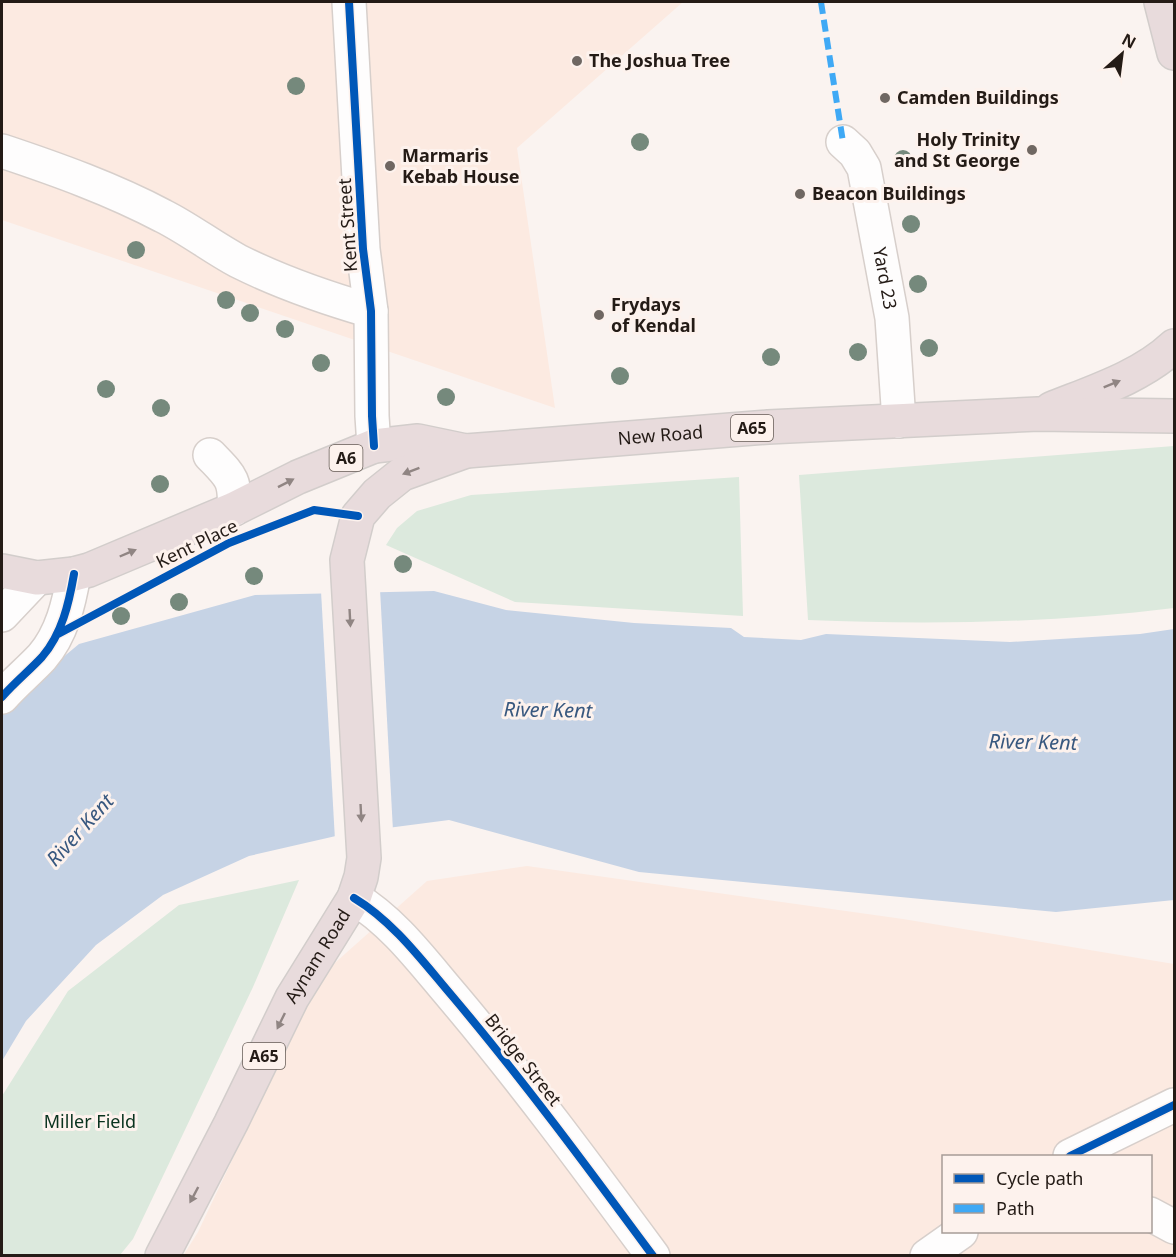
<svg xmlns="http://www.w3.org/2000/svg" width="1176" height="1257" viewBox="0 0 1176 1257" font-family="'Noto Sans',sans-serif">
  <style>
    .built { fill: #fceae1; fill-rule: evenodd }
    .green { fill: #dce9dd }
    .water { fill: #c6d3e5 }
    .pier { fill: #faf3f0 }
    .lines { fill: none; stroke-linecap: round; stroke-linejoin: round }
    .minor-casing { stroke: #d7cfcb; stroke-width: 36 }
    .highway-casing { stroke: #d2cdcb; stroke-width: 36 }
    .minor { stroke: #fefdfd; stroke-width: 33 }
    .highway { stroke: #e8dbdc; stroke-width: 33 }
    .quiet { stroke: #3fa9f5; stroke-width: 6; stroke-dasharray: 12 6; stroke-linecap: butt }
    .cycleway-casing { stroke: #fdf2ed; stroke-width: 11 }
    .cycleway { stroke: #0057b8; stroke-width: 8 }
    .tree { fill: #75897c }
    .oneway { fill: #908583 }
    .poi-dot { fill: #6f6762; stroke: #fdf2ed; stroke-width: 2 }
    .labels { text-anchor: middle; stroke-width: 6; stroke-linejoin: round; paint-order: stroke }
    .shield { fill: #fdf2ed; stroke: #655c56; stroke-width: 1.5 }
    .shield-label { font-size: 16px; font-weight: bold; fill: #241b16 }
    .poi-label { font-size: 18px; font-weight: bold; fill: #241b16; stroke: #fdf2ed; text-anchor: start }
    .street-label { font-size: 18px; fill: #241b16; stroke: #fdf2ed }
    .park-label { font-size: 18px; fill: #09321d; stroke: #fdf2ed }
    .water-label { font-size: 20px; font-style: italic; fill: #38587f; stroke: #fdf2ed }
  </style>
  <rect width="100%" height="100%" fill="#faf3f0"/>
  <path class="built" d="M2,2H683L517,148L555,408L2,220Z
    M527,866L903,919L1174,964V1255L183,1256L198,1232L319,977L427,881ZM944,1156H1150V1232H944Z"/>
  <path class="green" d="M1174,446V608C1053,623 930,625 808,620L799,475Z
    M739,477L743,616L515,602L386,545L397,528L417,511L471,495Z
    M299,880L253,987L133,1239L120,1255H2V1096L68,991L179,905Z"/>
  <path class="water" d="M434,591L506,610L634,623L731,628L744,637L801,640L826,634L1010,642L1140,634L1174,629V900L1056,912L639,872L449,820L349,833L249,856L163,895L96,945L26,1021L2,1061V712L14,698L79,644L255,595Z"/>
  <path class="pier" d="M380,589L393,831L335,840L321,591Z"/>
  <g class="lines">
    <g class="minor-casing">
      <g id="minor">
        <path d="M349,2L363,249L371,311L372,416L374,446"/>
        <path id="s1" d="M843,142L855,153L864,168L892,318L899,421"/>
        <path d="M2,151C56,169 112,189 163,216C189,229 212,247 238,261C280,282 326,298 371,311"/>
        <path d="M210,455C230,476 236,479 234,509"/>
        <path d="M2,615L37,578"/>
        <path d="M2,697C14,683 29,671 42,657C62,634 69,603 74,574"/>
        <path d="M354,898C394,922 423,962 453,997C523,1080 588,1168 653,1256"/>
        <path d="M1070,1156L1174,1105"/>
        <path d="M1150,1214L1174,1227"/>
        <path d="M927,1256L961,1232"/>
      </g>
    </g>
    <g class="highway-casing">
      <g id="highway">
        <path d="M1161,2L1174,53"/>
        <path d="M1051,409C1093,392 1141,377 1174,346"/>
        <path d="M2,571L37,578L74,574L89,570L234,509L298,477L374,446L418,441L466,451"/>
        <path id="s2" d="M162,1256L231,1123L292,998L354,898L361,877L364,858L347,560L358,516L377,494L402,474L466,451L768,427L1038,414L1174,416"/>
      </g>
    </g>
    <use href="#minor" class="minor"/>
    <use href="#highway" class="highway"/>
    <path class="quiet" d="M821,2L843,142"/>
    <g class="cycleway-casing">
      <path id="cycleway" d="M349,2L363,249L371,311L372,416L374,446
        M58,634L229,543L314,510L358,516
        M2,697C14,683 29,671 42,657C62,634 69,603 74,574
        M354,898C394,922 423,962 453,997C523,1080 588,1168 653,1256
        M1070,1156L1174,1105"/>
    </g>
    <use href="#cycleway" class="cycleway"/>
  </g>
  <g class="tree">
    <circle cx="296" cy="86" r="9"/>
    <circle cx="640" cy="142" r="9"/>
    <circle cx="903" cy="159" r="9"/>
    <circle cx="911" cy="224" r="9"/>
    <circle cx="136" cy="250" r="9"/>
    <circle cx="918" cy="284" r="9"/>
    <circle cx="226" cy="300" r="9"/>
    <circle cx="250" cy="313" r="9"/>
    <circle cx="285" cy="329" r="9"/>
    <circle cx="929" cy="348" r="9"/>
    <circle cx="858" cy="352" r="9"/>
    <circle cx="771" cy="357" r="9"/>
    <circle cx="321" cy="363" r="9"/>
    <circle cx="620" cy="376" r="9"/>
    <circle cx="106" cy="389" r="9"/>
    <circle cx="446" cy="397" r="9"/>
    <circle cx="161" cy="408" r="9"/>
    <circle cx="160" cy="484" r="9"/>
    <circle cx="403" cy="564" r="9"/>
    <circle cx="254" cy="576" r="9"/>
    <circle cx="179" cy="602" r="9"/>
    <circle cx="121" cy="616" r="9"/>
  </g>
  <defs><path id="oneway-solid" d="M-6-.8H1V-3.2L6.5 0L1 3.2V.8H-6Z" transform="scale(1.5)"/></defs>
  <g class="oneway">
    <use href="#oneway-solid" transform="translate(1112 384) rotate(-22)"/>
    <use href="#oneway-solid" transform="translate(411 471) rotate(159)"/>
    <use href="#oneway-solid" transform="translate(286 483) rotate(-27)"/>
    <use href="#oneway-solid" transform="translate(128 553) rotate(-23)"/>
    <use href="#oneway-solid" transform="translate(350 618) rotate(87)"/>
    <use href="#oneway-solid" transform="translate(361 813) rotate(87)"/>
    <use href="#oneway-solid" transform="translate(281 1021) rotate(116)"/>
    <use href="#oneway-solid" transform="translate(194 1195) rotate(118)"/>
  </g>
  <g class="poi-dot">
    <circle cx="577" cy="61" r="6"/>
    <circle cx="885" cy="98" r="6"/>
    <circle cx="1032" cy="150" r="6"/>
    <circle cx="390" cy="166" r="6"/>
    <circle cx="800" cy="194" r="6"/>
    <circle cx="599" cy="315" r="6"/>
  </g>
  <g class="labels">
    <g class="shield">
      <rect x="731" y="415" width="42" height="26" rx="4.5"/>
      <rect x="329.5" y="445" width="33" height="26" rx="4.5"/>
      <rect x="243" y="1043" width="42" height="26" rx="4.5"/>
    </g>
    <g class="shield-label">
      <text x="752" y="434">A65</text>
      <text x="346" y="464">A6</text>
      <text x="264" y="1062">A65</text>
    </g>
    <g class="poi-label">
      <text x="589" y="67">The Joshua Tree</text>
      <text x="897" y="104">Camden Buildings</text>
      <text x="1020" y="146" text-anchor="end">Holy Trinity<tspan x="1020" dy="21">and St George</tspan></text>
      <text x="402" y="162">Marmaris<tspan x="402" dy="21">Kebab House</tspan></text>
      <text x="812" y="200">Beacon Buildings</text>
      <text x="611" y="311">Frydays<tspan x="611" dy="21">of Kendal</tspan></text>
    </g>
    <g class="street-label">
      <text transform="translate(348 225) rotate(-94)" y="6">Kent Street</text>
      <text dy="6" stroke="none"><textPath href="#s1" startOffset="146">Yard 23</textPath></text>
      <text dy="6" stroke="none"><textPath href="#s2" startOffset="1116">New Road</textPath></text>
      <text transform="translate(197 544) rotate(-26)" y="6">Kent Place</text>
      <text dy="6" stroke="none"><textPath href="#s2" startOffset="338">Aynam Road</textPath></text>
      <text transform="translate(523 1060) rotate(52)" y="6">Bridge Street</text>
    </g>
    <g class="park-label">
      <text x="90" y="1128">Miller Field</text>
    </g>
    <g class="water-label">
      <text transform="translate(548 710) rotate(1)" y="7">River Kent</text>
      <text transform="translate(1033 742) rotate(1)" y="7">River Kent</text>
      <text transform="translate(80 830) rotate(-48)" y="7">River Kent</text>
    </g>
  </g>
  <rect width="1176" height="1257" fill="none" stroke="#241b16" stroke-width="6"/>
  <rect x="942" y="1155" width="210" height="78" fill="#fdf2ed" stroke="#a69c97" stroke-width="1.5"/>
  <rect x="954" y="1174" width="30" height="9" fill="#0057b8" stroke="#a69c97" stroke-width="1.5"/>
  <text x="996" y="1185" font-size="18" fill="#241b16">Cycle path</text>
  <rect x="954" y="1204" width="30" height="9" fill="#3fa9f5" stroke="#a69c97" stroke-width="1.5"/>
  <text x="996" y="1215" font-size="18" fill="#241b16">Path</text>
  <g transform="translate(1122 54) rotate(28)" stroke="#fdf2ed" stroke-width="4.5" paint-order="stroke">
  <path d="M0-4.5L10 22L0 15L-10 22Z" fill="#241b16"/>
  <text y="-9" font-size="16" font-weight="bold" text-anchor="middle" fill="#241b16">N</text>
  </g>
</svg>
